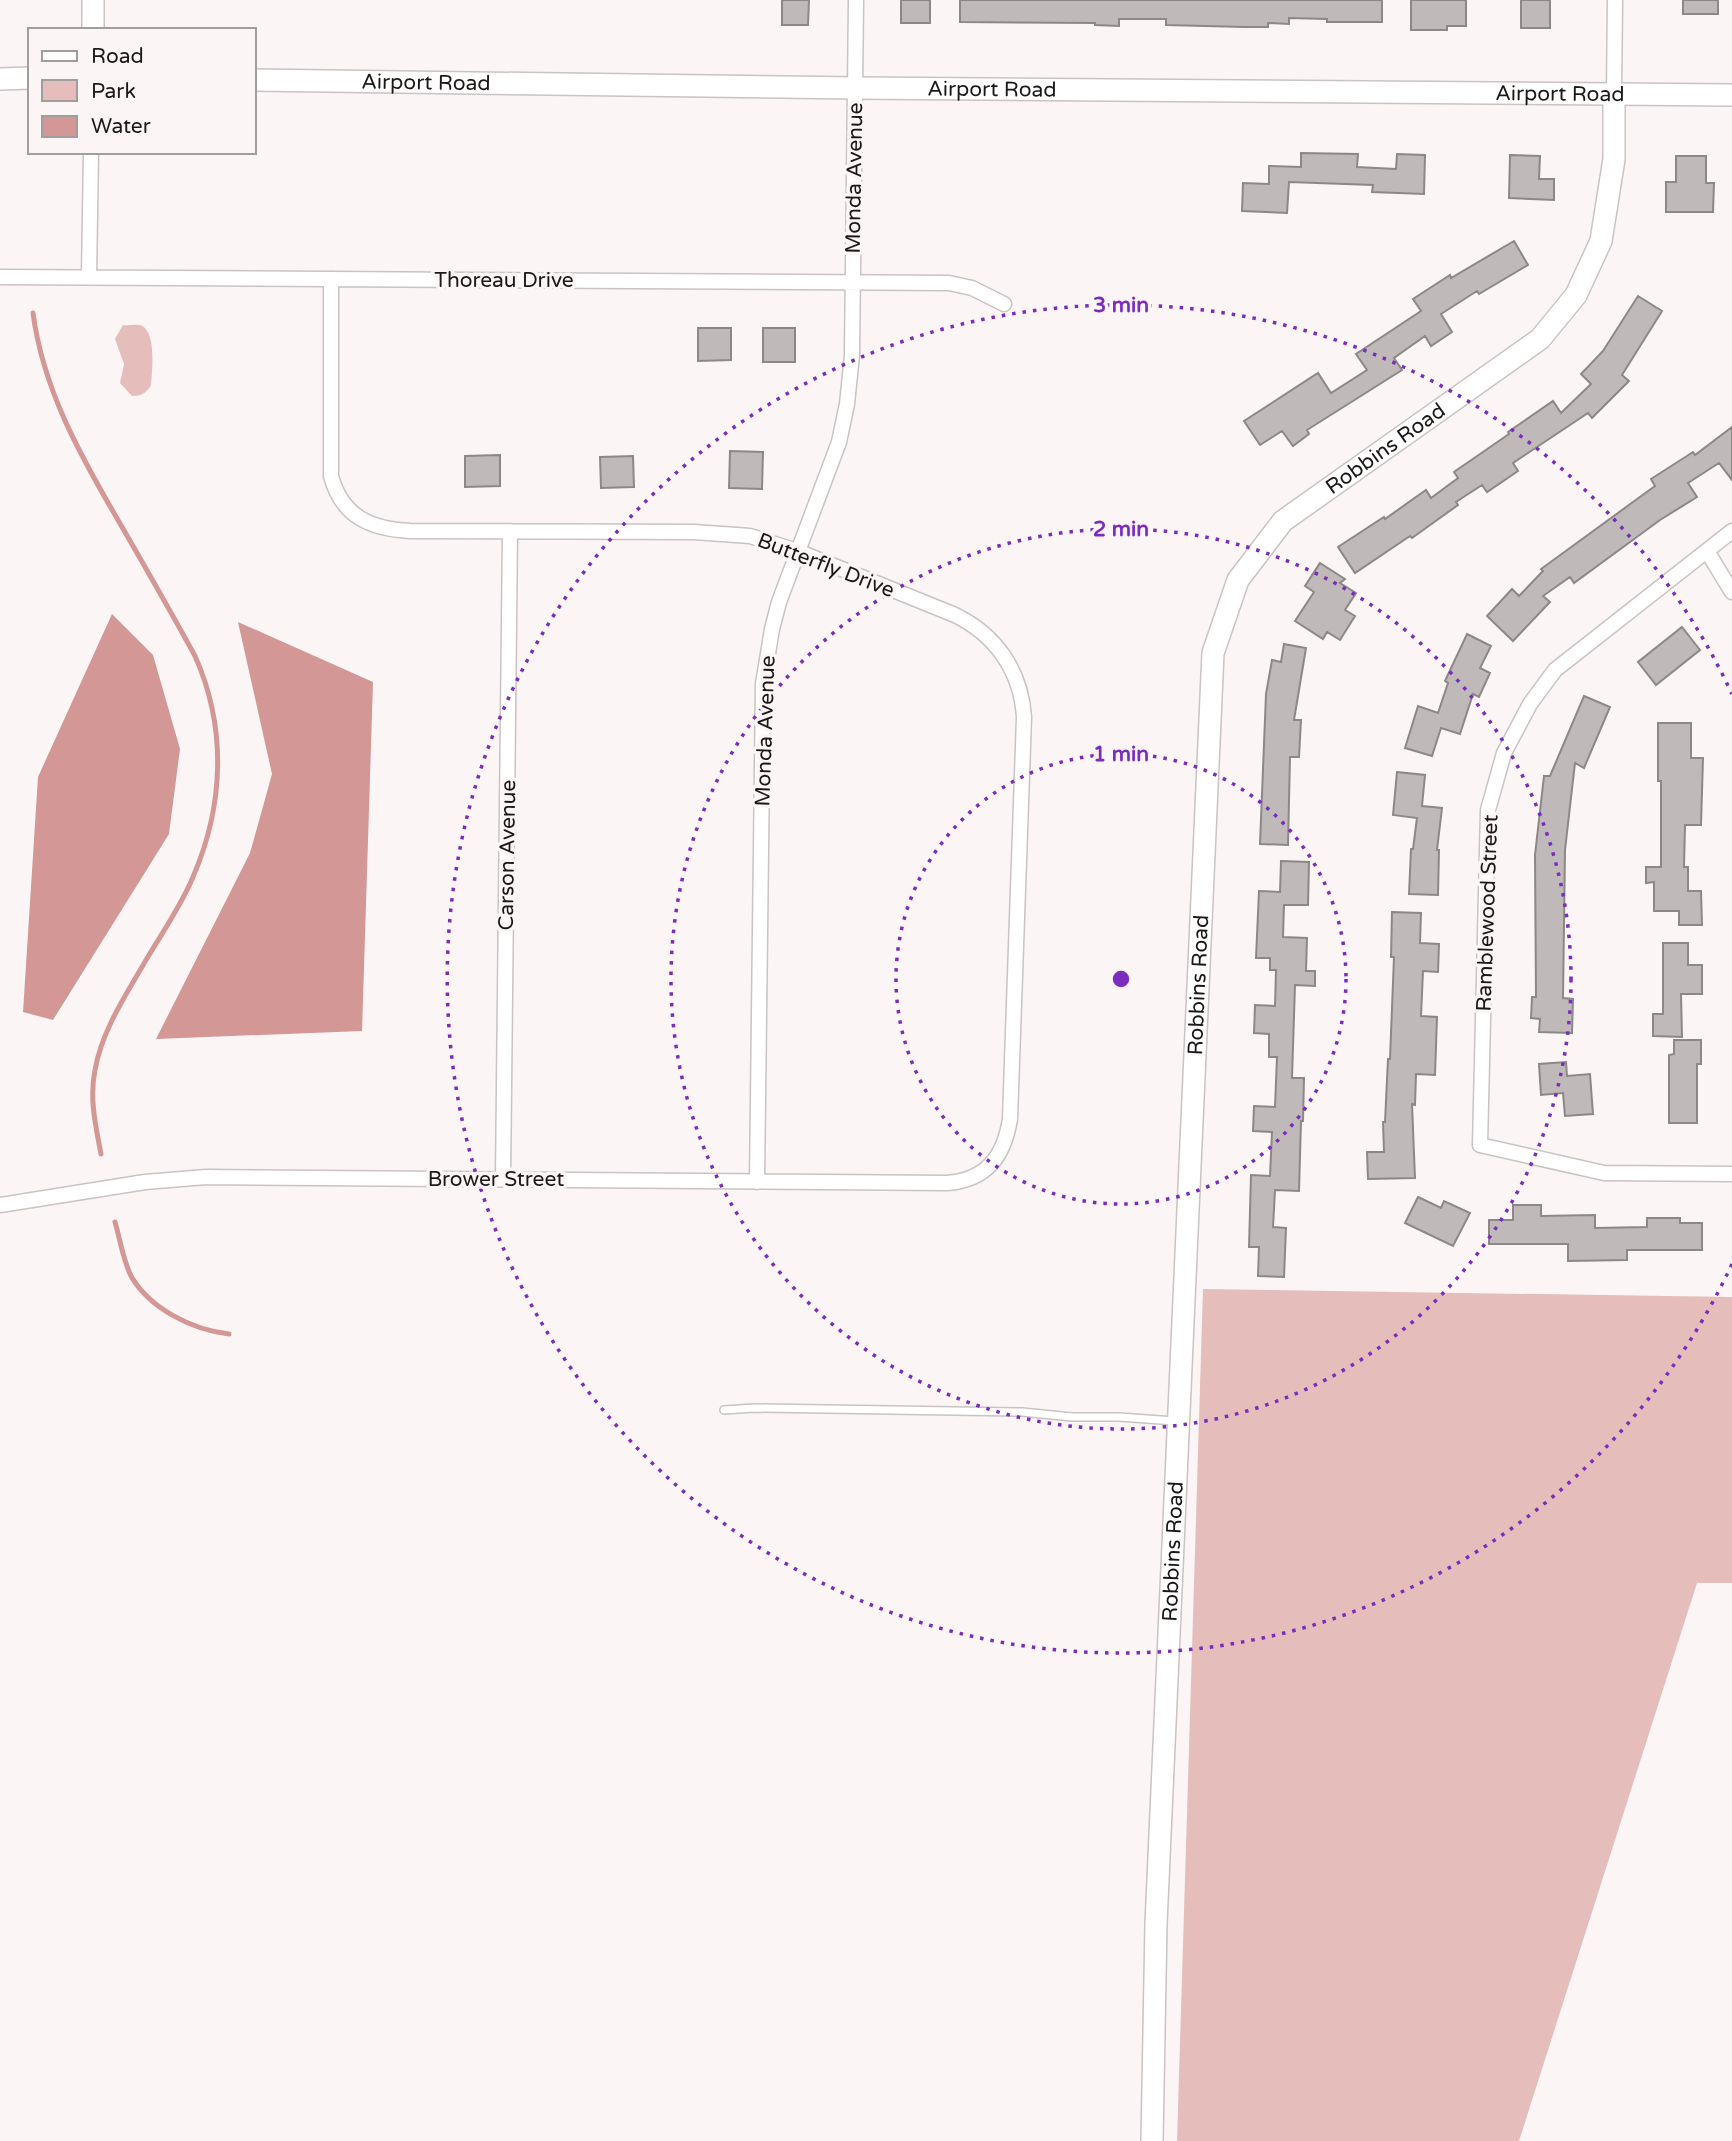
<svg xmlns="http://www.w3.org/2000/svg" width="1732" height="2141" viewBox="0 0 1732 2141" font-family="'Varela Round',sans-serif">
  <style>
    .green { fill: #e5bdbb }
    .water { fill: #d39795 }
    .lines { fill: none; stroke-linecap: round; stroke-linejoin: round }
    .stream { stroke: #d39795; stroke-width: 5 }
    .building { fill: #bfb9b9; stroke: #8d8888; stroke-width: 2 }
    .lane-casing { stroke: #c9c3c3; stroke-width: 10 }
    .street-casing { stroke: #c9c3c3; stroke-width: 17 }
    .secondary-casing { stroke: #c9c3c3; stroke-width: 24 }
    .lane { stroke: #fff; stroke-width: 7 }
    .street { stroke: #fff; stroke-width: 14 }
    .secondary { stroke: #fff; stroke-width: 21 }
    .ring { fill: none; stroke: #7b2cbf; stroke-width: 3.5; stroke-dasharray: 3.5 7 }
    .labels { text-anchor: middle; stroke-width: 7; stroke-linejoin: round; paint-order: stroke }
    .street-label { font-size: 21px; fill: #1a1918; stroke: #fbf5f5 }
    .centre { fill: #7b2cbf; stroke: #fbf5f5; stroke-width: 3.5 }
    .ring-label { font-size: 21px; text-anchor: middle; font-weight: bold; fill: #7b2cbf; stroke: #fbf5f5; stroke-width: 7; stroke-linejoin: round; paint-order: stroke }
  </style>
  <rect width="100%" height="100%" fill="#fbf5f5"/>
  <path class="green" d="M123,325C128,326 135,324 140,325C157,330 152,371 151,385C147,393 141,396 132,396L120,383L124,364L115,339Z
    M1203,1289L1732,1297V1583H1697L1519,2141H1177Z"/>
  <path class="water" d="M112,614L153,655L180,749L169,834L53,1020L23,1012L38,777Z
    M238,622L373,682L362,1031L156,1039L250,853L272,774Z"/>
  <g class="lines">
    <path class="stream" d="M33,313C43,389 80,455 118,520C144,565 170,610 195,656C227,728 224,805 193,877C181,906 162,933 146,960C126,995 102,1030 95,1070C89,1099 96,1127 101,1154
      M115,1222C120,1239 123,1260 131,1276C150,1309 193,1330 229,1334"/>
  </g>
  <path class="building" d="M782,0H809L808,25H782Z
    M901,0H930V23H901Z
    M960,0H1382V22H1327V19L1289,18V24L1268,23V27H1244L1166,25V19H1119V26L1095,25V23L960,22Z
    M1411,0H1466V26H1447V30H1411Z
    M1521,0H1550V28H1521Z
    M1683,0H1718V14H1683Z
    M1301,153L1358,154L1357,167L1396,169L1397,154L1425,155L1424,194L1372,192L1373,185L1289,182L1287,213L1242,211L1243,183L1269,184V166L1301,167Z
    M1510,155L1540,156L1539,179H1554V200L1509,198Z
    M1676,156H1706V183H1714L1713,212H1666V182H1676Z
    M1514,241L1528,265L1479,294L1477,291L1441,314L1452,332L1431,346L1425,336L1394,358L1402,370L1307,430L1309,434L1293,446L1282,431L1260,445L1244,421L1318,373L1331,393L1367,370L1356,354L1421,311L1413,299L1450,275L1451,278Z
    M1638,296L1662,311L1622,375L1629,381L1592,418L1588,413L1513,463L1518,471L1487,492L1482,485L1456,502L1458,505L1412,538L1410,536L1355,573L1338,547L1384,517L1385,519L1426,490L1431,498L1458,478L1454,472L1509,434L1508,432L1553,401L1561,413L1591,384L1581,374L1603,351Z
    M698,328H731V360L698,361Z
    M763,328H795V362H763Z
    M1732,427V480L1719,463L1688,483L1697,497L1660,520L1574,583L1570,577L1543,596L1550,602L1513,641L1487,616L1512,589L1519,596L1543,571L1541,569L1655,486L1651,479L1693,452L1695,455Z
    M730,451L763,452L762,489L729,488Z
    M500,455V486L465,487V456Z
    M633,456L634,487L601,488L600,457Z
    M1320,563L1345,579L1340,583L1356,593L1345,610L1355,616L1340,640L1327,632L1323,639L1295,621L1314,592L1305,586Z
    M1682,627L1700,650L1656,685L1638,662Z
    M1467,634L1491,646L1480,668L1490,673L1479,697L1473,694L1460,734L1441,728L1432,756L1405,748L1418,706L1438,713L1448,683L1445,681Z
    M1284,644L1306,648L1294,720H1301L1299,757H1290L1288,845L1260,844L1266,694L1272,660L1281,662Z
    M1584,696L1610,707L1584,768L1575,763L1565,850L1563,998L1573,999L1572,1033L1539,1032L1540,1019L1531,1018L1532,997H1536L1535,855L1544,776H1550Z
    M1658,723H1691V758H1703L1701,825H1685L1684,867H1688V891H1701L1702,925H1679V911H1654V882L1646,883V867H1661V781H1658Z
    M1397,772L1425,775L1422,806L1442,808L1437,850H1439L1438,895L1409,894L1411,849H1413L1417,818L1393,815Z
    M1281,861L1309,862L1308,905H1284L1283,937L1307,938L1306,971H1315V986L1295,985L1292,1078H1304L1303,1121H1301L1299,1191L1275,1190L1273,1227L1286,1228L1284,1277L1258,1276L1259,1247H1249L1251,1175L1270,1176L1272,1132L1253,1131L1254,1106L1275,1107L1277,1057H1269V1034L1254,1033L1255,1005L1275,1006L1276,970H1270V958H1256L1259,891L1280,892Z
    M1392,912L1421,913L1420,943L1439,944L1438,972L1423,971L1421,1016L1437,1017L1435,1075L1416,1074L1415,1105L1412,1104L1415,1178L1368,1179L1367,1152H1384L1383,1122H1385L1388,1059H1390L1394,957H1391Z
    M1663,943H1688V965H1702V994H1681L1682,1037L1653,1036V1014H1663Z
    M1674,1040H1701V1064H1697V1123H1669V1055L1674,1054Z
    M1566,1062L1567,1076L1590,1074L1593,1114L1565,1116L1563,1093L1541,1095L1539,1064Z
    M1418,1197L1441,1208L1444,1201L1470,1213L1453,1246L1405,1223Z
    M1513,1205H1541V1216L1595,1215V1228L1647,1227V1218H1680V1223H1702V1250H1627V1260L1568,1261V1244H1489V1220H1513Z"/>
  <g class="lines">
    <g class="lane-casing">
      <path id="lane" d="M724,1410L754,1408L1022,1412L1072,1417H1119L1175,1421"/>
    </g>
    <g class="street-casing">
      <path id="street" d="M1614,94L1615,0
        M0,277L949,283L972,288L1004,304
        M89,277L91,152
        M1732,531L1555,670L1530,704L1504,753L1488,810L1480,1145L1604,1173L1732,1174
        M1707,551L1732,592
        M503,1179L510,531
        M757,1182L763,684L772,629L779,602L839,442L847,404L852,355L856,0
        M0,1205L145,1182L206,1177L947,1183C987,1180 1004,1156 1010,1119L1024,717C1021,671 996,635 955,615L797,551L750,536L694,532L410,531C371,529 342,517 331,476V279"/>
    </g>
    <g class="secondary-casing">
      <g id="secondary">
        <path d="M93,30V0"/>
        <path d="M0,79L30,78"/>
        <path id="s1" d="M254,80L856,88L1732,95"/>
        <path id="s2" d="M1152,2141L1156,1924L1213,653L1238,580L1283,521L1540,339L1576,295L1601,241L1614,159V94"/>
      </g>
    </g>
    <use href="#lane" class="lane"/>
    <use href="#street" class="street"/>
    <use href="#secondary" class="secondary"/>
  </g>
  <g class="ring">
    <circle cx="1121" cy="979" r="225"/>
    <circle cx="1121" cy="979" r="450"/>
    <path d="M1732 1264A674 674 0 1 1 1732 694"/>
  </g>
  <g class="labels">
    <g class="street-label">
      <text dy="7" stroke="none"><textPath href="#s1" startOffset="172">Airport Road</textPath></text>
      <text dy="7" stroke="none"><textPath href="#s1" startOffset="738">Airport Road</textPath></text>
      <text dy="7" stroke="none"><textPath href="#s1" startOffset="1306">Airport Road</textPath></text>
      <text transform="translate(854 178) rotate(-89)" y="7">Monda Avenue</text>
      <text x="504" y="287">Thoreau Drive</text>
      <text dy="7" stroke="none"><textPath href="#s2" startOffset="1766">Robbins Road</textPath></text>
      <text transform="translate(826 565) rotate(21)" y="7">Butterfly Drive</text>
      <text transform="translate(765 731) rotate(-88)" y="7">Monda Avenue</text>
      <text transform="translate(507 855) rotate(-89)" y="7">Carson Avenue</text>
      <text transform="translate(1487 913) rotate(-88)" y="7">Ramblewood Street</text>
      <text dy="7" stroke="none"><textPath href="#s2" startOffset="1157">Robbins Road</textPath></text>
      <text x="496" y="1186">Brower Street</text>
      <text dy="7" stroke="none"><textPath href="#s2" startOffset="590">Robbins Road</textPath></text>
    </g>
  </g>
  <circle cx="1121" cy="979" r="10" class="centre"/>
  <g class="ring-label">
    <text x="1121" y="312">3 min</text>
    <text x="1121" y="536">2 min</text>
    <text x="1121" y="761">1 min</text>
  </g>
  <rect x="28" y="28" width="228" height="126" fill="#fbf5f5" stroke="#a19d9d" stroke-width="2"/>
  <rect x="42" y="51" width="35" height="10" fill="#ffffff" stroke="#a19d9d" stroke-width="2"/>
  <text x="91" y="63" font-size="21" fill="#1a1918">Road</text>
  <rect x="42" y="80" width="35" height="21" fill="#e5bdbb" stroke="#a19d9d" stroke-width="2"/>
  <text x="91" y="98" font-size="21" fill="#1a1918">Park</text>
  <rect x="42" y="116" width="35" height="21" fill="#d39795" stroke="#a19d9d" stroke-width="2"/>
  <text x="91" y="133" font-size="21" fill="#1a1918">Water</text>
</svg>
